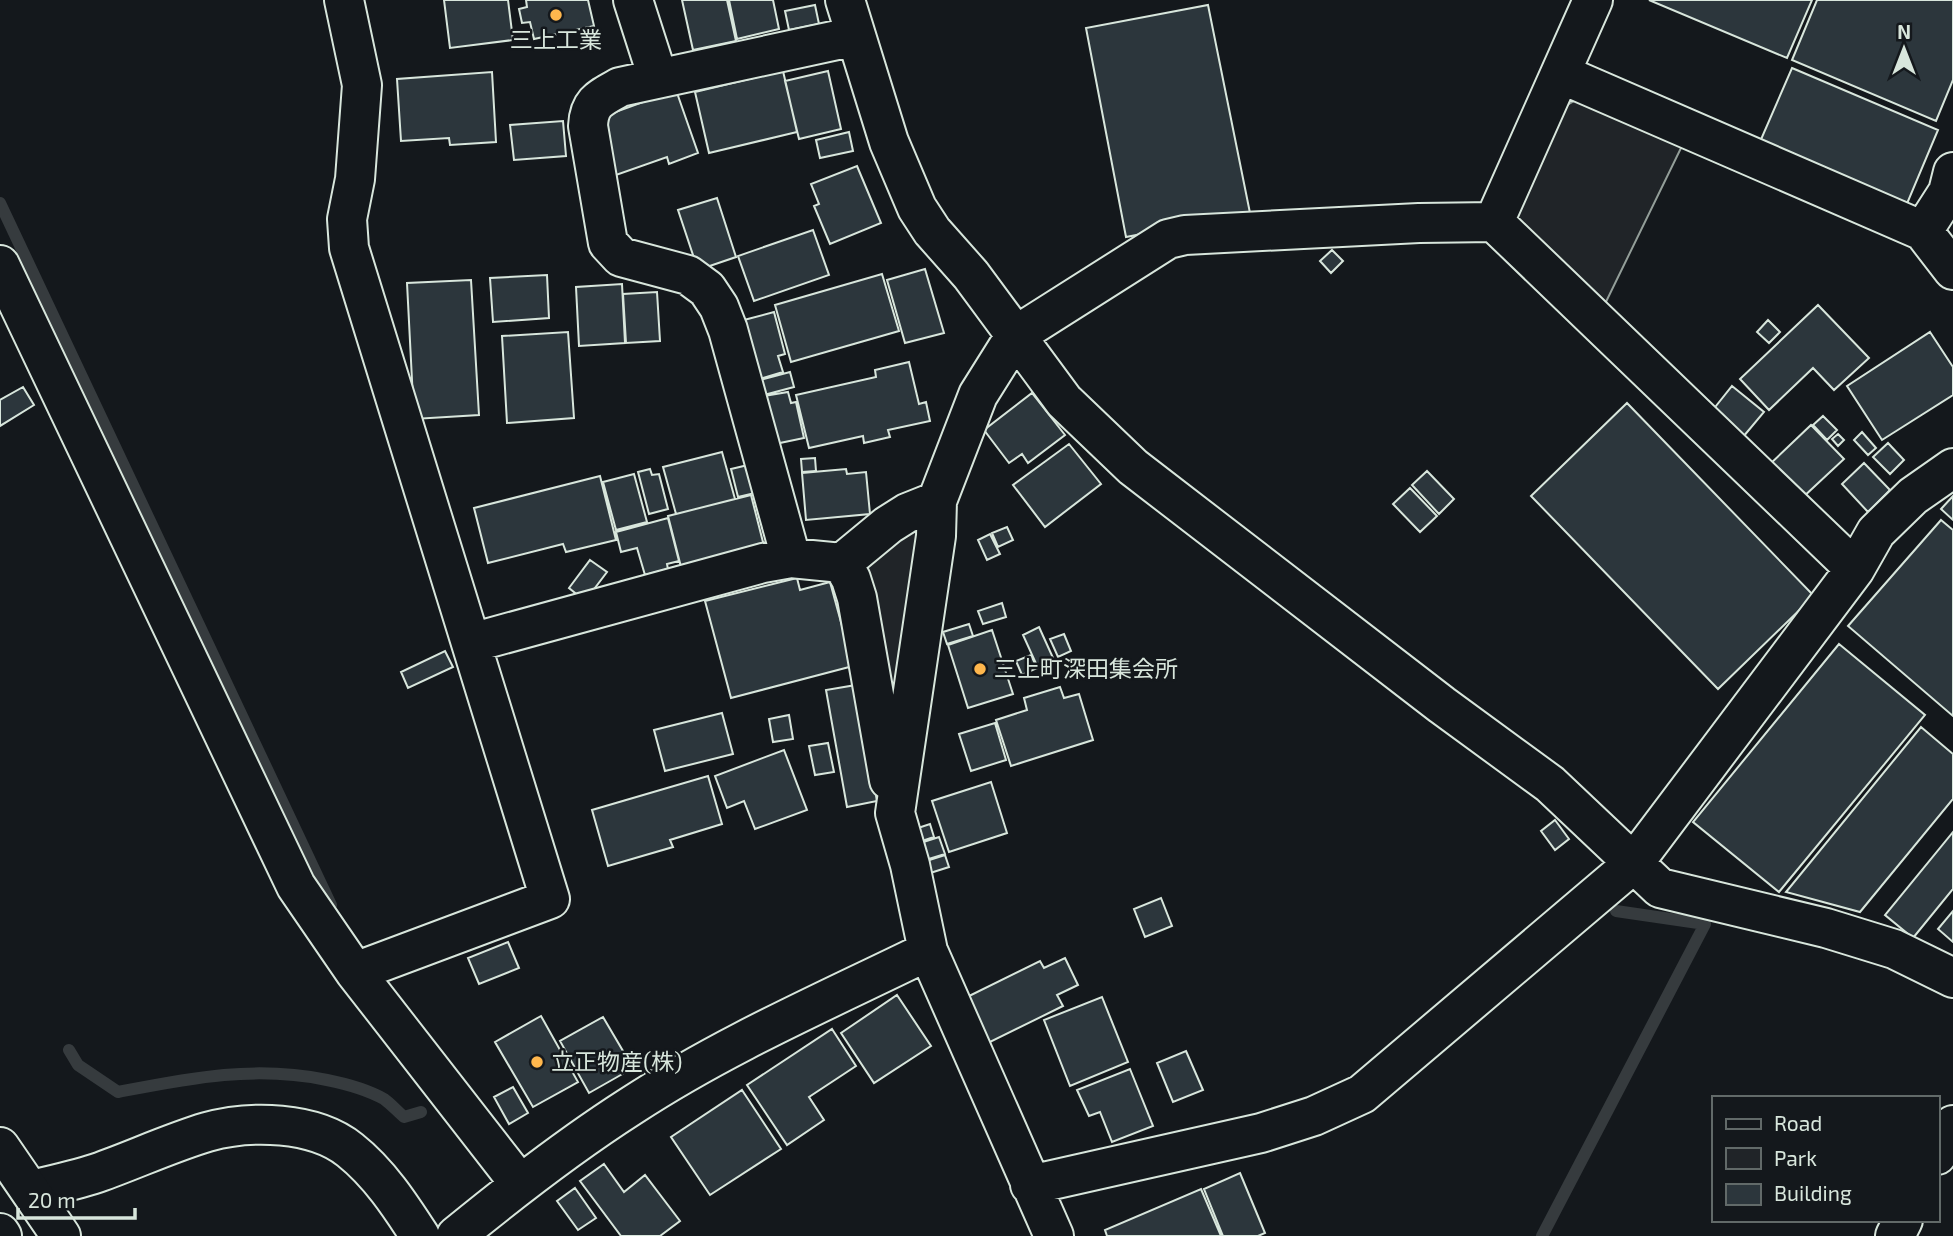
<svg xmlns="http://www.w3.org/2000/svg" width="1953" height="1236" viewBox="0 0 1953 1236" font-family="'Exo 2','Noto Sans JP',sans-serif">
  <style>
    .green { fill: #202428; stroke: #939e99; stroke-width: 2 }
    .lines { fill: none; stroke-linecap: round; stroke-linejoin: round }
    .stream { stroke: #363b3e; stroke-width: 12 }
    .building { fill: #2c363c; stroke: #d8e6dc; stroke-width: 2 }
    .minor-casing { stroke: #d8e6dc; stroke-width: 42 }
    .major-casing { stroke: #d8e6dc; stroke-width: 42 }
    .minor { stroke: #14181c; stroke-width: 38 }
    .major { stroke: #14181c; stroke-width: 38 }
    .poi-dot { fill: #ffb74d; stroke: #14181c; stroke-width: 2.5 }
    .labels { text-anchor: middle; stroke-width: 5; stroke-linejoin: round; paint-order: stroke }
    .poi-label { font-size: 23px; fill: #d8e6dc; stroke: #14181c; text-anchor: start }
  </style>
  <rect width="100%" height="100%" fill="#14181c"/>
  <path class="green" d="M1576,100L1682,146L1602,310L1518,226L1514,214L1562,108Z
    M923,525L890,734L862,565Z"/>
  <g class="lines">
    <path class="stream" d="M0,203L331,905
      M69,1050L78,1065L118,1092C190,1078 254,1065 327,1080C347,1084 366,1089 384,1099C391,1104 397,1111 404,1117L421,1112
      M1542,1236L1705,924L1616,911"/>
  </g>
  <path class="building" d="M444,0H508L513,40L450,48Z
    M526,0H588L594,26L534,39L530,22L522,23L519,9L527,7Z
    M682,0H727L736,41L693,50Z
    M729,0H773L779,29L737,39Z
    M1649,0H1812L1787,58Z
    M1817,0H1953V80L1936,121L1792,60Z
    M815,5L819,24L789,30L785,11Z
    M1208,5L1250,213L1126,237L1086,28Z
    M1792,68L1938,130L1906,206L1759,144Z
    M783,71L797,132L709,153L695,92Z
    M828,71L841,129L799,139L785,81Z
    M492,72L496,142L450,145L449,138L401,141L397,79Z
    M676,90L698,153L669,164L667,157L616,175L596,119Z
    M563,121L566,156L514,160L510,125Z
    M849,132L853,151L820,158L816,140Z
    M857,166L881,223L830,244L814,206L819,204L811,184Z
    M717,198L736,257L698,270L678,210Z
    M813,230L829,275L754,301L738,256Z
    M1332,250L1343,261L1331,273L1320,261Z
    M925,269L944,333L905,343L887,280Z
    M882,274L899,331L791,362L775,305Z
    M547,275L549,318L493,322L490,278Z
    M471,280L479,415L414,419L407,283Z
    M622,284L625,343L579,346L576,287Z
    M657,292L660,341L626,343L623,294Z
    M1818,305L1869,358L1834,390L1813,368L1769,410L1740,379Z
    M774,312L785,354L778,356L783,372L760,379L744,320Z
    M1768,320L1780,332L1769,343L1757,332Z
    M568,332L574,418L507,423L502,336Z
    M1930,332L1953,367V395L1882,440L1847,386Z
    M909,362L919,404L926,402L930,421L888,430L890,437L864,443L863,436L809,448L796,395L876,377L875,370Z
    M790,372L794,387L764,395L760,380Z
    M1732,386L1764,412L1743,437L1712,411Z
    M23,387L34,405L0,426V400Z
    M788,392L791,403L796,402L804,438L775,444L764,396Z
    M1032,393L1065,435L1028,463L1022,454L1009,463L984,430Z
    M1627,403L1814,596L1718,689L1531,496Z
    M1823,416L1837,430L1827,440L1813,425Z
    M1811,425L1844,459L1801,499L1769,465Z
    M1862,432L1876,448L1868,455L1854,440Z
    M1838,434L1844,440L1838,446L1832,439Z
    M1888,443L1904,460L1890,474L1873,457Z
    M1069,444L1101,484L1045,527L1013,485Z
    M722,452L735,499L676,514L663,467Z
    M815,458L816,471L802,472L801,459Z
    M1864,463L1890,490L1868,512L1842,484Z
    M748,465L755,493L738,497L731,469Z
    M650,469L652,475L659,474L668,509L649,514L638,472Z
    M846,469L847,474L866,472L870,514L806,520L802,473Z
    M1427,471L1454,499L1439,514L1412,485Z
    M634,474L647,522L616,530L603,482Z
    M600,476L616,540L566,552L563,544L488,563L474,508Z
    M1410,488L1437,516L1420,532L1393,504Z
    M751,495L764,546L681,567L668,516Z
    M1953,496V520L1941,509Z
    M668,518L679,561L667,564L668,569L645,575L637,548L621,552L616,532Z
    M1941,520L1953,530V716L1848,626Z
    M1007,527L1013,540L998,547L992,533Z
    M990,534L1000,554L987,560L978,540Z
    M590,560L607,572L585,601L569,588Z
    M797,578L800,590L830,582L853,666L731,698L705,601Z
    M1002,603L1006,617L983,624L978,611Z
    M969,624L973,636L947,644L943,632Z
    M1039,627L1054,660L1038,668L1023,635Z
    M992,630L1013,694L968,708L948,645Z
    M1064,634L1071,651L1058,657L1050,639Z
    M1839,644L1925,715L1779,892L1693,822Z
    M445,651L453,667L408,688L401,672Z
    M1031,655L1037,668L1022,675L1016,661Z
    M856,685L877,801L847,807L826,690Z
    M1060,687L1064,698L1079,694L1093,740L1011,766L996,720L1027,710L1024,698Z
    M722,713L733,754L665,771L654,730Z
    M789,715L793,739L773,742L769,719Z
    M995,723L1006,760L971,771L959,734Z
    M1921,727L1953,754V799L1860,912L1786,892Z
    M828,743L834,772L815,775L809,746Z
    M784,750L807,810L755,829L744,801L727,808L715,776Z
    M708,776L722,824L670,840L673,847L608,866L592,810Z
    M991,782L1007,833L949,852L932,801Z
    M1555,820L1569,839L1555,850L1541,831Z
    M930,824L934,837L913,844L909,831Z
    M1953,832V889L1913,938L1885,915Z
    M939,837L945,854L919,862L914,845Z
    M945,855L949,867L924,875L920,863Z
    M1161,898L1172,926L1145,937L1134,909Z
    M1953,911V942L1938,929Z
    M508,942L519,968L479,984L468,958Z
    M1065,958L1078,985L1057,995L1063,1006L988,1043L965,998L1040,961L1044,968Z
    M897,995L931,1046L874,1083L841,1033Z
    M1102,997L1128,1062L1070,1086L1044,1020Z
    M541,1016L578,1082L533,1107L495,1042Z
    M603,1017L633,1068L589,1093L560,1041Z
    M832,1029L856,1066L809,1097L824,1120L787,1145L747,1085Z
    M1186,1051L1203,1090L1173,1102L1157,1063Z
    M1130,1069L1153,1126L1112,1142L1100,1112L1089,1116L1077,1090Z
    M513,1087L528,1113L509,1124L494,1097Z
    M742,1090L781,1149L710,1195L671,1137Z
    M604,1164L624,1192L645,1175L680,1221L660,1236H621L580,1181Z
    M1240,1173L1265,1233L1258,1236H1223L1204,1189Z
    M575,1188L596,1218L578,1230L557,1201Z
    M1201,1189L1221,1236H1107L1105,1230Z"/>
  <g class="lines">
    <g class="minor-casing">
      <path id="minor" d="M344,0L362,85L355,179L347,219L349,248L550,899L355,972
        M633,0L658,78
        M845,0L889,142L917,208L932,231L971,275L1064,401L1133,467L1442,705L1550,784L1660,888L1826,928L1894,949L1953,978
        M1561,74L1923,231L1953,270
        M1494,222L1593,0
        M1923,231L1948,192L1953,172
        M0,265L296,886L355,972L520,1184
        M937,501L936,536L895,813L910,865L928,951L1054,1236
        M791,558L728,330L719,307L707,289L688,275L621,257L608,243L588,126C589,102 600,98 620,87L856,36
        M842,563L888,525L907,513L937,501L978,395L1015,336L1168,239L1185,235L1419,223L1494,222L1855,569
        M471,643L763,563L791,558L842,563L851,579L857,598L889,780
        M1937,1155L1953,1125
        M1030,1185L1261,1133L1314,1116L1362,1094L1633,864L1855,569L1876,532L1913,496L1953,468
        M31,1190C53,1185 76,1180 97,1173C134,1160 170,1143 207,1132C250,1120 314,1121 350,1150C379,1173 400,1205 420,1236
        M456,1236C512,1190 570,1145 631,1106C724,1045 828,1000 928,951
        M1895,1236L1903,1220"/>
    </g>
    <g class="major-casing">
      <path id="major" d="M0,1147L61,1236
        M0,1233L2,1236"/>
    </g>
    <use href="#minor" class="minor"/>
    <use href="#major" class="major"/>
  </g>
  <g class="poi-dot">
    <circle cx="556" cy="15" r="7"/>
    <circle cx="980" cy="669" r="7"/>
    <circle cx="537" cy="1062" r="7"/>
  </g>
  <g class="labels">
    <g class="poi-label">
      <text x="556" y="48" text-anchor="middle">三上工業</text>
      <text x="994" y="677">三上町深田集会所</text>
      <text x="551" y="1070">立正物産(株)</text>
    </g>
  </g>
  <rect x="1712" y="1096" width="228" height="126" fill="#14181c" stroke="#626a69" stroke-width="2"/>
  <rect x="1726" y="1119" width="35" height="10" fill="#14181c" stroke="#626a69" stroke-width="2"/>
  <text x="1774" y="1131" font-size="21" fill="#d8e6dc">Road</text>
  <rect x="1726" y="1148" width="35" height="21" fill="#202428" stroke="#626a69" stroke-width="2"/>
  <text x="1774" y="1166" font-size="21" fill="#d8e6dc">Park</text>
  <rect x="1726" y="1184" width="35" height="21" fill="#2c363c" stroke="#626a69" stroke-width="2"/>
  <text x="1774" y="1201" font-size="21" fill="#d8e6dc">Building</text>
  <g transform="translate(1904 49)" stroke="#14181c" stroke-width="5" paint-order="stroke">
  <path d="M0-5L12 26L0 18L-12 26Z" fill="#d8e6dc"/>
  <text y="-10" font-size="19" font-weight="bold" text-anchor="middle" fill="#d8e6dc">N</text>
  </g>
  <path d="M18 1208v10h117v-10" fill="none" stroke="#d8e6dc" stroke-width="3.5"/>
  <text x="28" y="1208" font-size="21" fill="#d8e6dc" stroke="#14181c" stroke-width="5" paint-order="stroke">20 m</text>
</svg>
